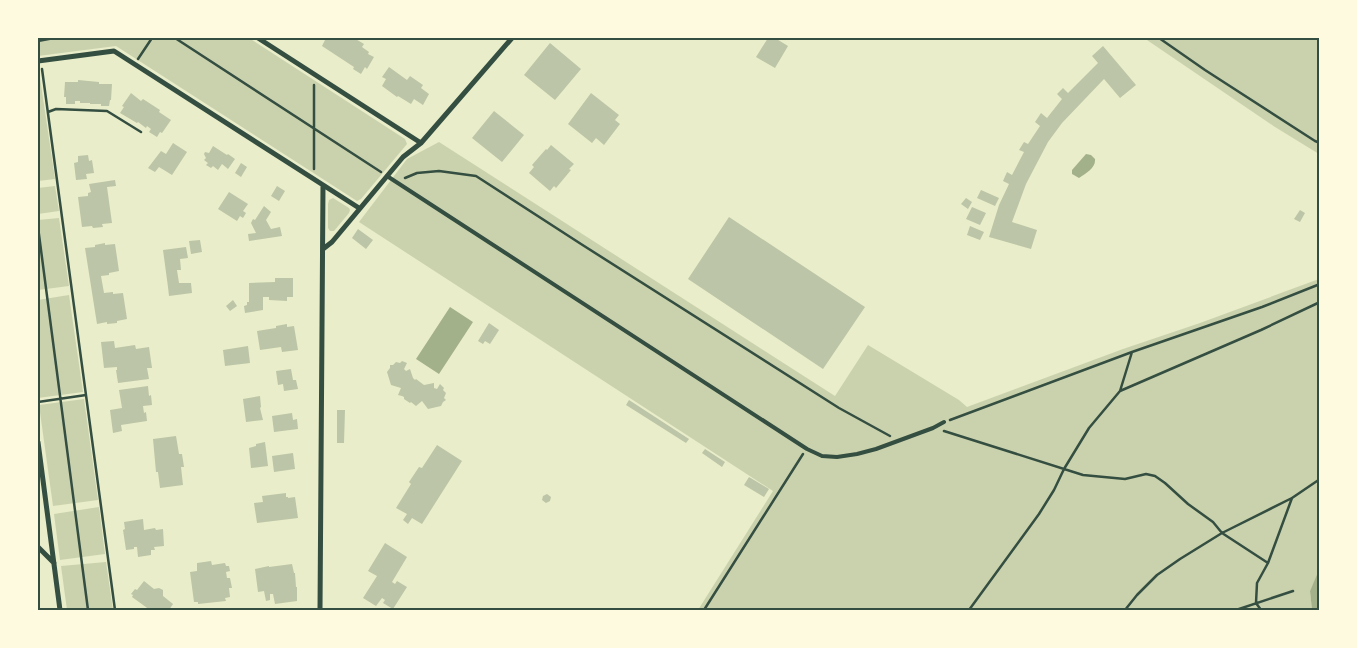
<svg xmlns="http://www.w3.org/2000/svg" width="1357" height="648" viewBox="0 0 1357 648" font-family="'Alegreya Sans',sans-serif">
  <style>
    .green { fill: #cad2ad }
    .water { fill: #a3b18a }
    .building { fill: #bcc5a7 }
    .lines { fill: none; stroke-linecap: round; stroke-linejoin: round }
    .path { stroke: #344e41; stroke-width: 2.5 }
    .service { stroke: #344e41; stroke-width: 4 }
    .minor { stroke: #344e41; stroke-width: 5 }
    .neatline { fill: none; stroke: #344e41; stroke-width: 2 }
  </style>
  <rect width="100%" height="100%" fill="#e9edc9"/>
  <path class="green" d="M38,38H249L405,139L407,144L361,199L357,201L116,46L38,56Z
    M1144,38H1319V154L1275,127Z
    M38,71H39L55,179L38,181Z
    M439,142L835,396L868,345L959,400L967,407L1123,349L1200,323L1319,279L1320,570L1310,591L1312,610H698L773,491L359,222L407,159Z
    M55,186L59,211L38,214V188Z
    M333,198L349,208L350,210L349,213L334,231H330L328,228V204L329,200Z
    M59,218L69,286L38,290V220Z
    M69,295L83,392L38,398V300Z
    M84,399L98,500L53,506L39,405Z
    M99,507L105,554L60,560L54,514Z
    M106,562L113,610H67L61,566Z"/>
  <path class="water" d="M1086,154L1091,155L1095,159C1096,168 1086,173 1079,178L1072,174V170Z
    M450,307L473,322L439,374L416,359Z
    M1319,570V610H1312L1310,591Z"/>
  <path class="building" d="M322,38H354L364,44L362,47L369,52L368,54L374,57L367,69L365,67L361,74L353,69L354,67L322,46L325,40Z
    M768,38H775L788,46L775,68L756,57Z
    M550,43L581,69L555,100L524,75Z
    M1103,46L1136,85L1120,98L1104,79L1062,123L1048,142L1026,184L1012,222L1037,230L1031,249L989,237L999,205L1009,184L1003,181L1007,172L1012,175L1024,152L1019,150L1024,142L1028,144L1040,126L1035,122L1041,113L1047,118L1062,99L1057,94L1063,88L1068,93L1098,63L1092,56Z
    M389,67L407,80L410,76L423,85L421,88L429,94L423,105L414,99L411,104L398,96L397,97L382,86L386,79L382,77Z
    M78,80L99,82V84H112L111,100H110L109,106H101V104H90V103H80V101H75V104H66V97H64L65,82H78Z
    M131,93L141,101L143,99L160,110L159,112L171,120L162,133L160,132L157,137L149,132L151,129L147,126L146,128L138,122L137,123L120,113L124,107L122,106Z
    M591,93L619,115L615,120L620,124L604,145L596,138L592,143L568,124Z
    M494,111L524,135L502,162L472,138Z
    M173,143L187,152L172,175L159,167L155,172L148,168L161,151L166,154Z
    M551,145L574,164L569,169L571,170L556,188L554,186L550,191L529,173L534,167L532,165L546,149L547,150Z
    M213,146L227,155L228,154L235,159L228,169L222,164L218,170L213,166L211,168L206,165L208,163L204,160L206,158L204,154L205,152L209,153Z
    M88,155L89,161L92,160L94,173L86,174L87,179L76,180L74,163L78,162V156Z
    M241,163L247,167L241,177L235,173Z
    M115,180L116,186L107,187L112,223L102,224L103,227L93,228L92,226L82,227L78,197L88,196V193L91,192L89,184Z
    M277,186L285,191L279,201L271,196Z
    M981,190L999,198L995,206L977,198Z
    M229,192L248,204L243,211L246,213L243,218L240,216L237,221L218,209Z
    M966,198L972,202L968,209L961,204Z
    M264,206L271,212L266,220L271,229L280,227L282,236L249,241L248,234L256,233L251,223L253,219L255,220Z
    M972,207L986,213L980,225L966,219Z
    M1300,210L1305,213L1300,222L1294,219Z
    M729,217L865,307L823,369L688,279Z
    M970,226L984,232L980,240L967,235Z
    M358,229L373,240L366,249L352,238Z
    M200,240L202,252L191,254L189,241Z
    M105,243V245L115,244L119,271L109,273V275L101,276L104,293L113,292V294L123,293L127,319L117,321V323L107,324V322L97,324L85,248L95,247V245Z
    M186,247L188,258L180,259L181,270H177L179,283H191L192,293L169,296L168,287L163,250Z
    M275,278H293V297H287V301L269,300V297H263V310L245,313L244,306L247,305V302H249V283L275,282Z
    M233,300L237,306L230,311L226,306Z
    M489,323L499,330L490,344L485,341L483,344L478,341Z
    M287,324V327L294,326L298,350L282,352L281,347L260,350L257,331L276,328V326Z
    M114,341L115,348L135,345L136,349L149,347L152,368H147L149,379L118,383L116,370H117V367L104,368L101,342Z
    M248,346L250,363L225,366L223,350Z
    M402,361L407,363L404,369L406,371L410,369L413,378L415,380L416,379L424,385L434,383V388L437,389L440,384L444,388L443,390L446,393L444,398L446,400L443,402L441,406L428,409L422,401L416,406L411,402L410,403L404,399V397L402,396L398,395L401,388L391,385L387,372L390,368V365H393L396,362L400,363Z
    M291,369L293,380H296L298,389L284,391L283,384L278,385L276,371Z
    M148,386L149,396L151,395L152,405L143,406L144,413L146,412L147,421L121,425L122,431L113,433L110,410L122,408L119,390Z
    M260,396L261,407L260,408L263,420L246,422L243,399Z
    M629,400L689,439L686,443L626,405Z
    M337,410H345L344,443H337Z
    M292,413L293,420L297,419L298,429L274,432L272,416Z
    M176,436L179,454H182L184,467H181L183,485L160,488L158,472H156L153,439Z
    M265,442L268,466L251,468L249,448L256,446V444Z
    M437,445L462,461L422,524L412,518L408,524L403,520L407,514L396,508L411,484L409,482L419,467L422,468Z
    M705,449L725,462L722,467L702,453Z
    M293,453L295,469L274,472L272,456Z
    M749,477L769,489L764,497L744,485Z
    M286,493V497H288V498L295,497L298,518L257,523L254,503L263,502L262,496Z
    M547,494L551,497L550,501L546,503L542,500L543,496Z
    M143,519L144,530L155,528L156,530L163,529L164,546L154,547L155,550H151V555L138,557L137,547H134V549L126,550L123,530L125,529L124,522Z
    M385,543L407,557L392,582L395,584L397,581L407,587L393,609L383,603L385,600L382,598L376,606L363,598L377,576L368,571Z
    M211,561L212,565L225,563L226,566H229L230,571L226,572L227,578H230L232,588H229L230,597L225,598L226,601L198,604V602H194L190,572L197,571V563Z
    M292,564L294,573H295L296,587H297V601L275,604L273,594H270V600L266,601L264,591L258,592L255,569L269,566V567Z
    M144,581L154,589L159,588L163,590V596L173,604L169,610H150L132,597L133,595L131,594L135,589L137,590Z"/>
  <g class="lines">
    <path class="path" d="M175,38L381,172
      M1159,38L1205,70L1315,141L1320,143
      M38,41L54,38
      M138,59L152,38
      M42,69L115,610
      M48,112L56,109L107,111L141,132
      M314,169V85
      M405,178L417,173L439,171L476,176L581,244L839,408L890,436
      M38,227L88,610
      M1120,391L1132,352
      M38,402L86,395
      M950,420L1132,352L1262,307L1320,284
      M944,431L1083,475L1125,479L1146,474L1155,476L1165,483L1188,504L1213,522L1222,533L1268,563
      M704,610L803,454
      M969,610L1039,514L1054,490L1064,469L1089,428L1120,391L1261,330L1320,302
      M1125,610L1137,595L1157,575L1180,559L1222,533L1292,498L1320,479
      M1236,610L1293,591
      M1261,610L1256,603L1257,583L1268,563L1292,498"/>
    <path class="service" d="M387,176L807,449L822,456L837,457L857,454L876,449L933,428L944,422"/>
    <path class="minor" d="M258,38L421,143
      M38,61L114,51L359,208
      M323,249L332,242L403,157L421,143L512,38
      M38,442L60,610
      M38,547L54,563
      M320,610L323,185"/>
  </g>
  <rect width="1357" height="648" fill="none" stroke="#fefae0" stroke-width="78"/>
  <rect x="39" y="39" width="1279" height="570" class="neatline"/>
</svg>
